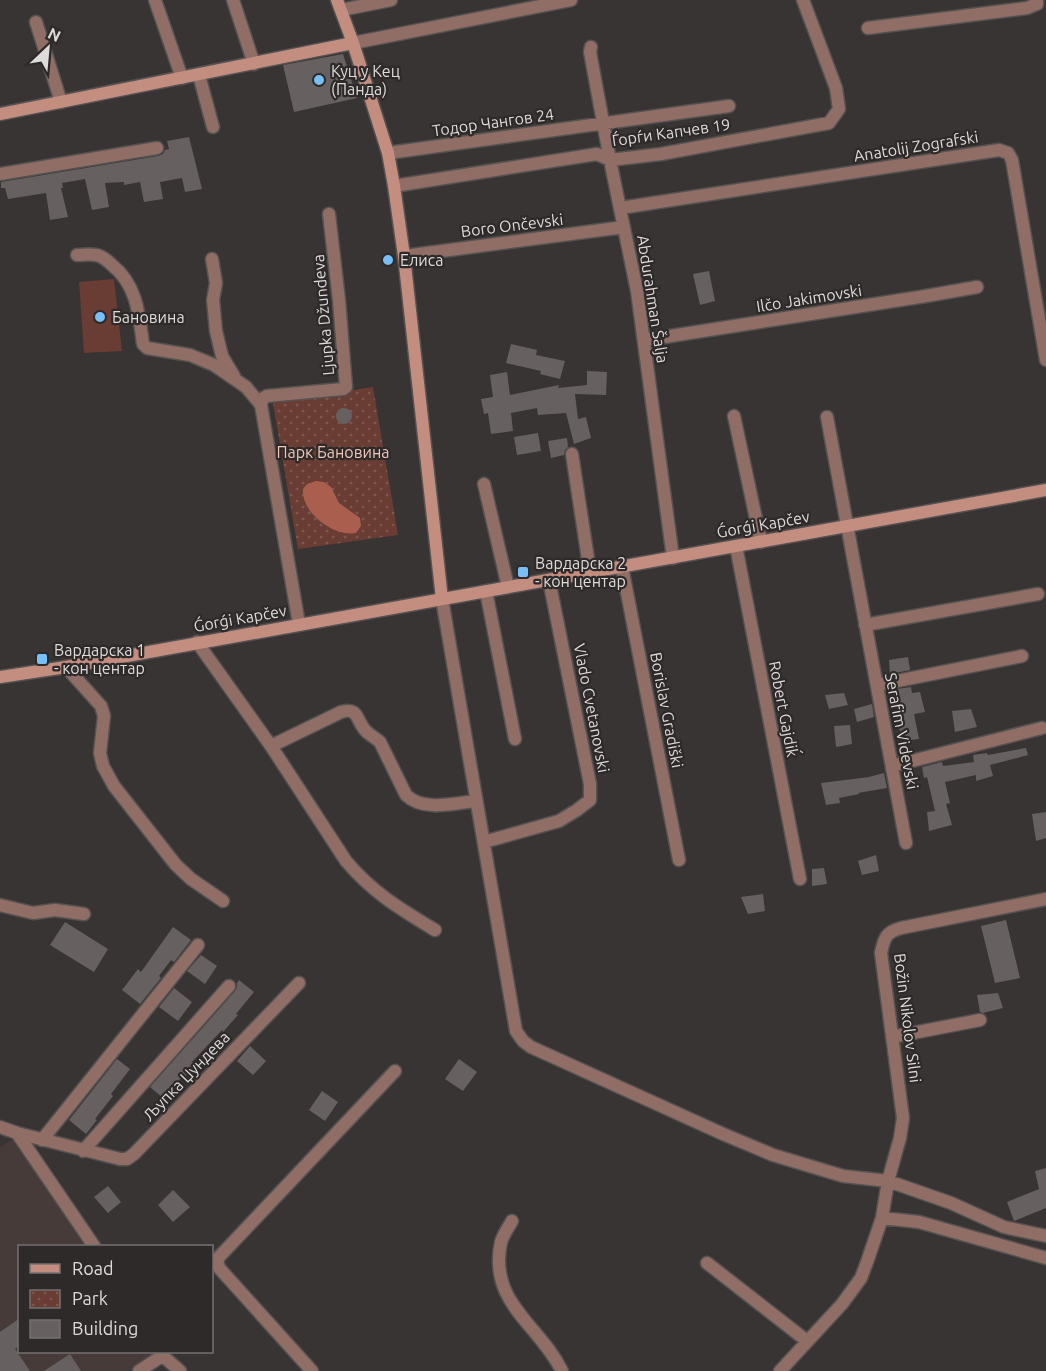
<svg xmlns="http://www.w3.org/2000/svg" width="1046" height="1371" viewBox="0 0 1046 1371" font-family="Ubuntu,sans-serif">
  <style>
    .built { fill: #473b39 }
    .green { fill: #693d33 }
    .park { fill: url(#park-dots) }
    .water { fill: #aa5f4e }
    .building { fill: #666160 }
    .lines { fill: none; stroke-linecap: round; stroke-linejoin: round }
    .street-casing { stroke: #565251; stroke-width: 15 }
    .secondary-casing { stroke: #565251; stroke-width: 15 }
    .street { stroke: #906e66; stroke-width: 12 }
    .secondary { stroke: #c38d80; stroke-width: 12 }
    .poi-dot { fill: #78bff7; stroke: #2e2a29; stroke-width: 2 }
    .labels { text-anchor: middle; stroke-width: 4.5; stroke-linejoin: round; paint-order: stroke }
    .poi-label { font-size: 16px; fill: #dedbdb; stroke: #2e2a29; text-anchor: start }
    .street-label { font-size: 16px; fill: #dedbdb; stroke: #2e2a29 }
    .park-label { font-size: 16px; fill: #f1c5ba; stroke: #2e2a29 }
  </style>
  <defs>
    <pattern id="park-dots" width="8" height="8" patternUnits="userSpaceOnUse" patternTransform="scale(1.5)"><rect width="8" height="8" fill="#693d33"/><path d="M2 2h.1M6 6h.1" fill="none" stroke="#7e5850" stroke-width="1.8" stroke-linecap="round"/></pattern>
  </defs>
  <rect width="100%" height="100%" fill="#383433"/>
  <path class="built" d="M14,1138L91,1246H20V1352H155L128,1371H0V1148Z"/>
  <path class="green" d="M114,279L122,351L84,353L79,282Z"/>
  <path class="park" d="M373,387L398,535L298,549L273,403Z"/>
  <path class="water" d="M316,481L324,482L331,487L339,503L360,518L361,526L356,533C334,537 301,513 303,489L307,484Z"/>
  <path class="building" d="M343,54L357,98L294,112L283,65Z
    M189,137L202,189L185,192L182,178L160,182L163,199L144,202L140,182L124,185V182L105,183L109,207L92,210L85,179L62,183L63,188H61L68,217L50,220L46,193L8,199L5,188H1V182L158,156L163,154L165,150L169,149L167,141Z
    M709,271L715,301L700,305L693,274Z
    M511,344L537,350L536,355L565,361L560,379L540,374L541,371L506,363Z
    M587,371L607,372L606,395L575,394L578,419L586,417L591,438L574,444L566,413L538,415L537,408L511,413L513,431L491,434L488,413L484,414L481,399L493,397L490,375L507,372L510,395L559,385L558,388L587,385Z
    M336 416a8 8 0 1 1 16 0a8 8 0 1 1-16 0Z
    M538,433L541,451L517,455L514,437Z
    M567,438L568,447L565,450L564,455L551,458L548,441Z
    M908,657L910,670L890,674L889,660Z
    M911,687L912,693L920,692L925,712L914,714L919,739L902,741L898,722H903L897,689Z
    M844,693L848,705L829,709L825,695Z
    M872,704L874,717L857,722L854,709Z
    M971,709L977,727L955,732L952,711Z
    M850,725L852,744L836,747L834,726Z
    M1026,748L1028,755L990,765L993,776L976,781V775L945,782L950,803L946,804L952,825L929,831L927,812L935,811L927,777L924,778L922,767L942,762L943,766L974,762L973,755L987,753L988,755Z
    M884,773L887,788L858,793L859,794L839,798L840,803L826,805L821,783L869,777Z
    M1046,812V838L1036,841L1032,814Z
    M876,855L879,871L862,875L858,861Z
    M824,868L827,884L812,886V869Z
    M763,894L765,911L748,914L741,897Z
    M1006,920L1020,978L995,983L981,926Z
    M65,922L108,949L94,972L50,945Z
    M173,927L191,940L174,962L171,960L159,976L161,978L140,1004L122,990L138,969L141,972Z
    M201,955L217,966L205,984L187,971Z
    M239,980L254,992L236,1014L238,1015L223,1032L222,1030L192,1062L196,1065L182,1080L181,1078L163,1098L150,1087L235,991L237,987V983Z
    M174,988L192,1002L178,1021L159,1007Z
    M998,993L1003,1008L983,1013L980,1012L977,995Z
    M250,1046L266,1061L253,1075L237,1061Z
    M117,1059L130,1069L111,1094L113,1096L95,1119L97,1120L86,1134L69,1120Z
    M459,1059L477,1072L463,1091L445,1079Z
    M322,1091L338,1102L325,1121L309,1110Z
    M1046,1168V1208L1014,1221L1007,1202L1039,1189L1035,1171Z
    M108,1186L121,1202L108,1213L94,1197Z
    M173,1190L190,1207L173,1222L158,1205Z
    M20,1318V1345L15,1349L30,1371H0V1332Z
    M70,1354L81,1371H44Z"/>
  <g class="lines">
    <g class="street-casing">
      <path id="street" d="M155,0L182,78
        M233,0L254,64
        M341,10L391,0
        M36,22L61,102
        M868,28L1027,8L1037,4V0
        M353,43L571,0
        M591,47L590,52L610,160L637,291L673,558
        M199,75L213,127
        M388,153L729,106
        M0,174L157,148
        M394,186L597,154L610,160L661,154L829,123L839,109L836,88L803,0
        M620,208L999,150L1008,153L1012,160L1046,360
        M77,255C83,255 90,254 96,255C102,256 108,261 112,265C137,285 139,314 143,344L147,348L190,355L214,365L246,387L261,405
        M404,256L624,227
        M212,259L216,283L213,300L216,331L222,356L234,376
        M645,340L926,296L977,287
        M734,416L761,542
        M827,417L906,843
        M572,454L590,572
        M484,484L508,587
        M736,546L800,879
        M622,567L679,860
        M486,591L515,739
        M442,599L516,1031L523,1041L531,1047L723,1134L773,1155L843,1176L888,1181L951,1203L1004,1227L1046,1236
        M299,624L261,405L262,399L267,396L343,389L346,387L339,300L329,214
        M865,625L1038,594
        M197,642L271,746L346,861C372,892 400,909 435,930
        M66,667L101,706L104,716L100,753L103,766L114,786L176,865L191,879L223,901
        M877,685L1022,656
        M271,746L341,712C359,707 356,720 365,730C369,735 375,737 380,742L406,795C423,812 455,803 476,801
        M892,766L1042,728
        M484,842L559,821L577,810L590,800V784L549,580
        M0,905L33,913L55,910L84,914
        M892,1037L980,1020
        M0,1127L17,1133L120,1159H127L134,1154L299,983
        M17,1133L94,1246
        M42,1140L198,945
        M83,1151L229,986
        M882,1218L919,1222L1046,1258
        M512,1221C508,1228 503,1235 501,1242C488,1303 539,1324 562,1371
        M707,1263L807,1341
        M139,1371L159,1358L164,1357L180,1371
        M312,1371L220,1269L217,1263L219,1257L395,1071
        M780,1371L842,1304L861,1278L867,1262L882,1218L888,1181L900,1138L903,1118L881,953C884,938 886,932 901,928L1046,899"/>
    </g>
    <g class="secondary-casing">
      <path id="secondary" d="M337,0L353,43L388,153L394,186L404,256L442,599
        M0,114L353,43
        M0,677L66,667L1046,490"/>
    </g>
    <use href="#street" class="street"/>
    <use href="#secondary" class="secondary"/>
  </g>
  <g class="poi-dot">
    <circle cx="319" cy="80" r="6"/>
    <circle cx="388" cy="260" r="6"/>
    <circle cx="100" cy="317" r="6"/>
    <rect x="517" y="566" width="12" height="12" rx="3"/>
    <rect x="36" y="653" width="12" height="12" rx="3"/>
  </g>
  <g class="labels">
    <g class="poi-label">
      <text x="331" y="77">Куц у Кец<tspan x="331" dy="18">(Панда)</tspan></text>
      <text x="400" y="266">Елиса</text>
      <text x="112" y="323">Бановина</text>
      <text x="535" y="569">Вардарска 2<tspan x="535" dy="18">- кон центар</tspan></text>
      <text x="54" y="656">Вардарска 1<tspan x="54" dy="18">- кон центар</tspan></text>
    </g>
    <g class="street-label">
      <text transform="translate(493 122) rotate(-8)" y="6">Тодор Чангов 24</text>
      <text transform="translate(671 132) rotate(-8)" y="6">Ѓорѓи Капчев 19</text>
      <text transform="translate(916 146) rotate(-9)" y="6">Anatolij Zografski</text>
      <text transform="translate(512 225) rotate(-7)" y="6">Boro Ončevski</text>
      <text transform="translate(809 298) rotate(-9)" y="6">Ilčo Jakimovski</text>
      <text transform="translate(653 299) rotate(81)" y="6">Abdurahman Šalja</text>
      <text transform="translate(323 315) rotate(-95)" y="6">Ljupka Džundeva</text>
      <text transform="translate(763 524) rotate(-10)" y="6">Ǵorǵi Kapčev</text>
      <text transform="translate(240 618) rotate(-10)" y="6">Ǵorǵi Kapčev</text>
      <text transform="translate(592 708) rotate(79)" y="6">Vlado Cvetanovski</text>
      <text transform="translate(784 709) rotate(79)" y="6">Robert Gajdiḱ</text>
      <text transform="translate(667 710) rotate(79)" y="6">Borislav Gradiški</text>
      <text transform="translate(902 731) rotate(79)" y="6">Serafim Videvski</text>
      <text transform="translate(908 1018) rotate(83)" y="6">Božin Nikolov Silni</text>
      <text transform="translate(186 1076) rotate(-46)" y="6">Љупка Џундева</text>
    </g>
    <g class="park-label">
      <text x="333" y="458">Парк Бановина</text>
    </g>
  </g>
  <rect x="18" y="1245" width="195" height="108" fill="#2e2a29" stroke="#747170" stroke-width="1.5"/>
  <rect x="30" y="1264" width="30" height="9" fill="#c38d80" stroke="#747170" stroke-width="1.5"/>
  <text x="72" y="1275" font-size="18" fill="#dedbdb">Road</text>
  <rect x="30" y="1290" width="30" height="18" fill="url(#park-dots)" stroke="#747170" stroke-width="1.5"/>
  <text x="72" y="1305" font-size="18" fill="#dedbdb">Park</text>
  <rect x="30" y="1320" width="30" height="18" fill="#666160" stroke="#747170" stroke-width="1.5"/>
  <text x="72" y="1335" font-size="18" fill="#dedbdb">Building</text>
  <g transform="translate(48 48) rotate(26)" stroke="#2e2a29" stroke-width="4.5" paint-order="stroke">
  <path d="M0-4.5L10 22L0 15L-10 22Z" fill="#dedbdb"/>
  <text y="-9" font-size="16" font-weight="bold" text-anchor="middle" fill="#dedbdb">N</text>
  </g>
</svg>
